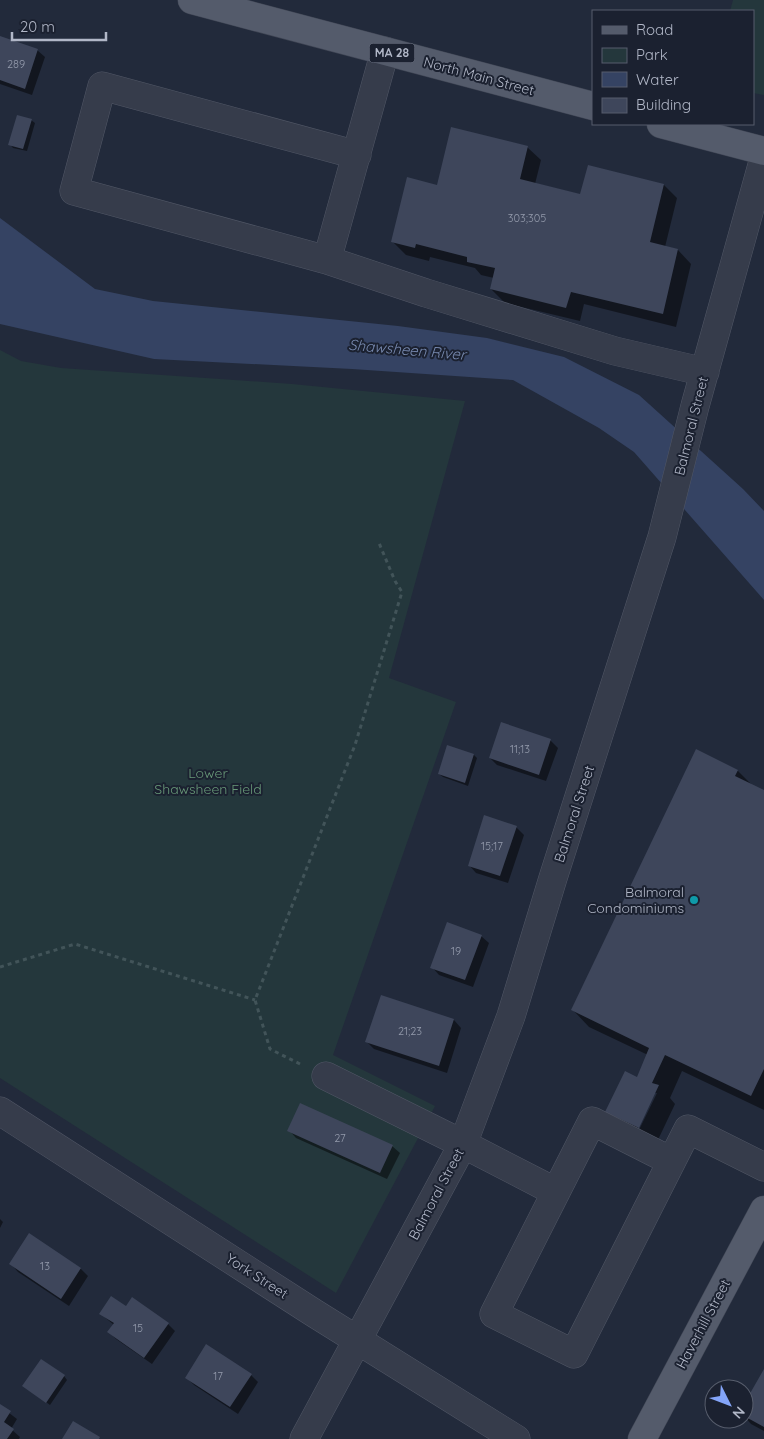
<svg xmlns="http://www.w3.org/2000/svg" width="764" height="1439" viewBox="0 0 764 1439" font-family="Quicksand,sans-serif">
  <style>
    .green { fill: #24373c }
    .water { fill: #354363 }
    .shadow { fill: #0007; fill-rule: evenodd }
    .building { fill: #3e465b }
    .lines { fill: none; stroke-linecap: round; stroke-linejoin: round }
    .minor-casing { stroke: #515766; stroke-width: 29 }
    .major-casing { stroke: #3f4554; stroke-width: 29 }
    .path { stroke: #425459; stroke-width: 3; stroke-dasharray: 4 4; stroke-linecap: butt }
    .minor { stroke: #363c4b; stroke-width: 28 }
    .major { stroke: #545b6b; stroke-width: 28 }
    .culture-dot { fill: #0f9aa8; stroke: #1b2130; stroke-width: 2 }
    .labels { text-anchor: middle; stroke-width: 4; stroke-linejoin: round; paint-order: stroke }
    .number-label { font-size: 11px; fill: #949bac }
    .shield { fill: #1b2130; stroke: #848a9a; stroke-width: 1 }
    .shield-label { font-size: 12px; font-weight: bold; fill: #b1b7c7 }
    .street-label { font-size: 14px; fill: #b1b7c7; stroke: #1b2130 }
    .park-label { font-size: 14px; fill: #689878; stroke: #1b2130 }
    .poi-label { font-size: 14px; fill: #b1b7c7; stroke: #1b2130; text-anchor: end }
    .water-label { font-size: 15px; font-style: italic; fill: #788ab0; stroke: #1b2130 }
  </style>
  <rect width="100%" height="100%" fill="#222a3b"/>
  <path class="green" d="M733,0H764V95L753,93V11H730Z
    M0,350L21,361L61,368L292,384L465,401L389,678L456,702L333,1055L435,1106L336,1293L0,1078Z"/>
  <path class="water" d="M0,218L95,289L153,301L398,326L487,338L564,357L639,395L743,489L764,511V600L634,452L599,428L513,380L352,369L154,359L0,324Z"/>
  <path class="shadow" d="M0,37L37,50L45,57L32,95L0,84Z
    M31,120L35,123L27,151L13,148L10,144Z
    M527,147L541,160L535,184L581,195L664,185L677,198L665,247L678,250L691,264L676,327L584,304L580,321L505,303L491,289L494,278L481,275L475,268L430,257L429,261L406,255L393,242L438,186Z
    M550,740L558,748L546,781L497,765L490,758Z
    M448,746L474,755L477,758L468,786L443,777L439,774Z
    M696,751L738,771L753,786L764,791V1110L682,1071L670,1098L675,1104L656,1144L624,1129L607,1112L638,1078L648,1055L589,1027L572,1009ZM654,1093H657L637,1134L635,1133Z
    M516,827L524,835L508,883L476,873L469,865Z
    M481,936L489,943L473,987L439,975L432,967Z
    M454,1020L461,1028L447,1073L374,1049L367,1042Z
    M289,1130L392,1146L400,1153L387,1179L296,1138Z
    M0,1219L3,1222L0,1228Z
    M30,1235L81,1269L88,1276L69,1306L18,1272L11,1264Z
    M126,1308L168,1324L175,1331L152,1364L116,1339L109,1332L114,1325L101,1314Z
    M764,1371V1431L751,1424L744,1416V1407Z
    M251,1375L258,1382L238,1414L194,1385L186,1377Z
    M64,1376L67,1380L50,1405L24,1386Z
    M0,1406L17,1419L11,1429L20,1437L19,1439H0Z"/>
  <path class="building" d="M0,36L38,49L25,89L0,80Z
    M17,115L32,119L23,149L8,145Z
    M451,127L528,146L520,179L580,194L588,165L664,184L650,242L678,249L663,314L571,292L566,308L490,289L495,268L467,262V257L416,244L415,248L391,242L407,177L437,185Z
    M501,722L551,739L539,775L489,758Z
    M447,745L474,754L465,783L438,774Z
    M696,749L738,770L735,776L764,790V1069L751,1096L665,1055L652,1083L659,1085L639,1128L605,1112L625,1071L637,1077L649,1048L571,1010Z
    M484,815L517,826L500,876L468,866Z
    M447,922L482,935L465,980L430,968Z
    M381,995L454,1019L439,1066L365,1042Z
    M300,1103L393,1145L380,1173L287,1131Z
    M29,1233L81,1268L61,1299L9,1264Z
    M111,1296L126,1306L132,1297L169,1323L144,1358L107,1332L114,1323L99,1314Z
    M206,1344L252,1374L230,1407L185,1378Z
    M41,1359L65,1375L46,1403L22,1386Z
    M764,1369V1427L744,1416V1404Z
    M0,1404L11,1411L4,1422L14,1429L7,1439H0Z
    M73,1421L100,1437L99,1439H62Z"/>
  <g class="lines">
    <g class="minor-casing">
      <path id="minor" d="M357,155L102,86L74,191L327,260L426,293L615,351L705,372
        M327,260L385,51
        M326,1076L463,1144L556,1192
        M0,1111L314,1313L516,1439
        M671,1161L592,1121L494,1314L574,1354L688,1129L764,1167
        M304,1439L463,1144L511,1016L553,878L662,537L695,406L764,158"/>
    </g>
    <g class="major-casing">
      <path id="major" d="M192,0L593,106
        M661,124L764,151
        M642,1439L764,1210"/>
    </g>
    <path class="path" d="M0,967L75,944L255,1000
      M300,1064L270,1049L255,1000L355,745L402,592L395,581L379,543"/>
    <use href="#minor" class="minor"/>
    <use href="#major" class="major"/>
  </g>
  <circle class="culture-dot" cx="694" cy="900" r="5"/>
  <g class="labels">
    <g class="number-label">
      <text x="16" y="68">289</text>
      <text x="527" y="222">303;305</text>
      <text x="520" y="753">11;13</text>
      <text x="492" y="850">15;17</text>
      <text x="456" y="955">19</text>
      <text x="410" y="1035">21;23</text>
      <text x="340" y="1142">27</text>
      <text x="45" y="1270">13</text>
      <text x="138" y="1332">15</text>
      <text x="218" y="1380">17</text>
    </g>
    <rect class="shield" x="369.5" y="43.5" width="45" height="19" rx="4"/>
    <g class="shield-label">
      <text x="392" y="57">MA 28</text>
    </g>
    <g class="street-label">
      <text transform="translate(479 76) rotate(15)" y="5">North Main Street</text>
      <text transform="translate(691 426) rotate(-76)" y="5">Balmoral Street</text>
      <text transform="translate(574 814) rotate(-72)" y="5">Balmoral Street</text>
      <text transform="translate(436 1194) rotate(-62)" y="5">Balmoral Street</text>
      <text transform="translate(257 1276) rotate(33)" y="5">York Street</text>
      <text transform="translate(703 1324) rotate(-62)" y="5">Haverhill Street</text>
    </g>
    <g class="park-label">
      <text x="208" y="778">Lower<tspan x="208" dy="16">Shawsheen Field</tspan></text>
    </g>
    <g class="poi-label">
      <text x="684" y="897">Balmoral<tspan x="684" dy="16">Condominiums</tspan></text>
    </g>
    <g class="water-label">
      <text transform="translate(407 350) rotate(5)" y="5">Shawsheen River</text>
    </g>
  </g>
  <rect x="592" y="10" width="162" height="115" fill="#1b2130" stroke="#575d6c"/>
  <rect x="602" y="26" width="25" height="8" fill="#545b6b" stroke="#575d6c"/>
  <text x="636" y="35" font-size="15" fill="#b1b7c7">Road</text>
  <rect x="602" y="48" width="25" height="15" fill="#24373c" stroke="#575d6c"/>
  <text x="636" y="60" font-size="15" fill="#b1b7c7">Park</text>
  <rect x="602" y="72" width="25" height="15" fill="#354363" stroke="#575d6c"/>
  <text x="636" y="85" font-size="15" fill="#b1b7c7">Water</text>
  <rect x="602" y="98" width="25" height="15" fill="#3e465b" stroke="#575d6c"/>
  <text x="636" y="110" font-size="15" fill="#b1b7c7">Building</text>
  <g transform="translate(729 1404) rotate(132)"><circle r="24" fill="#1b2130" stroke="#575d6c"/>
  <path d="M0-4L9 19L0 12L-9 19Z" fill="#84a5f9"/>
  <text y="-8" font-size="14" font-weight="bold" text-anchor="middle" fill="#b1b7c7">N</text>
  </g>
  <path d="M12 32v8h94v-8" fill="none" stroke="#b1b7c7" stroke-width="2.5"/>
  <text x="20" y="32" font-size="15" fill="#b1b7c7" stroke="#1b2130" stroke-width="4" paint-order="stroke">20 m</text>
</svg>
